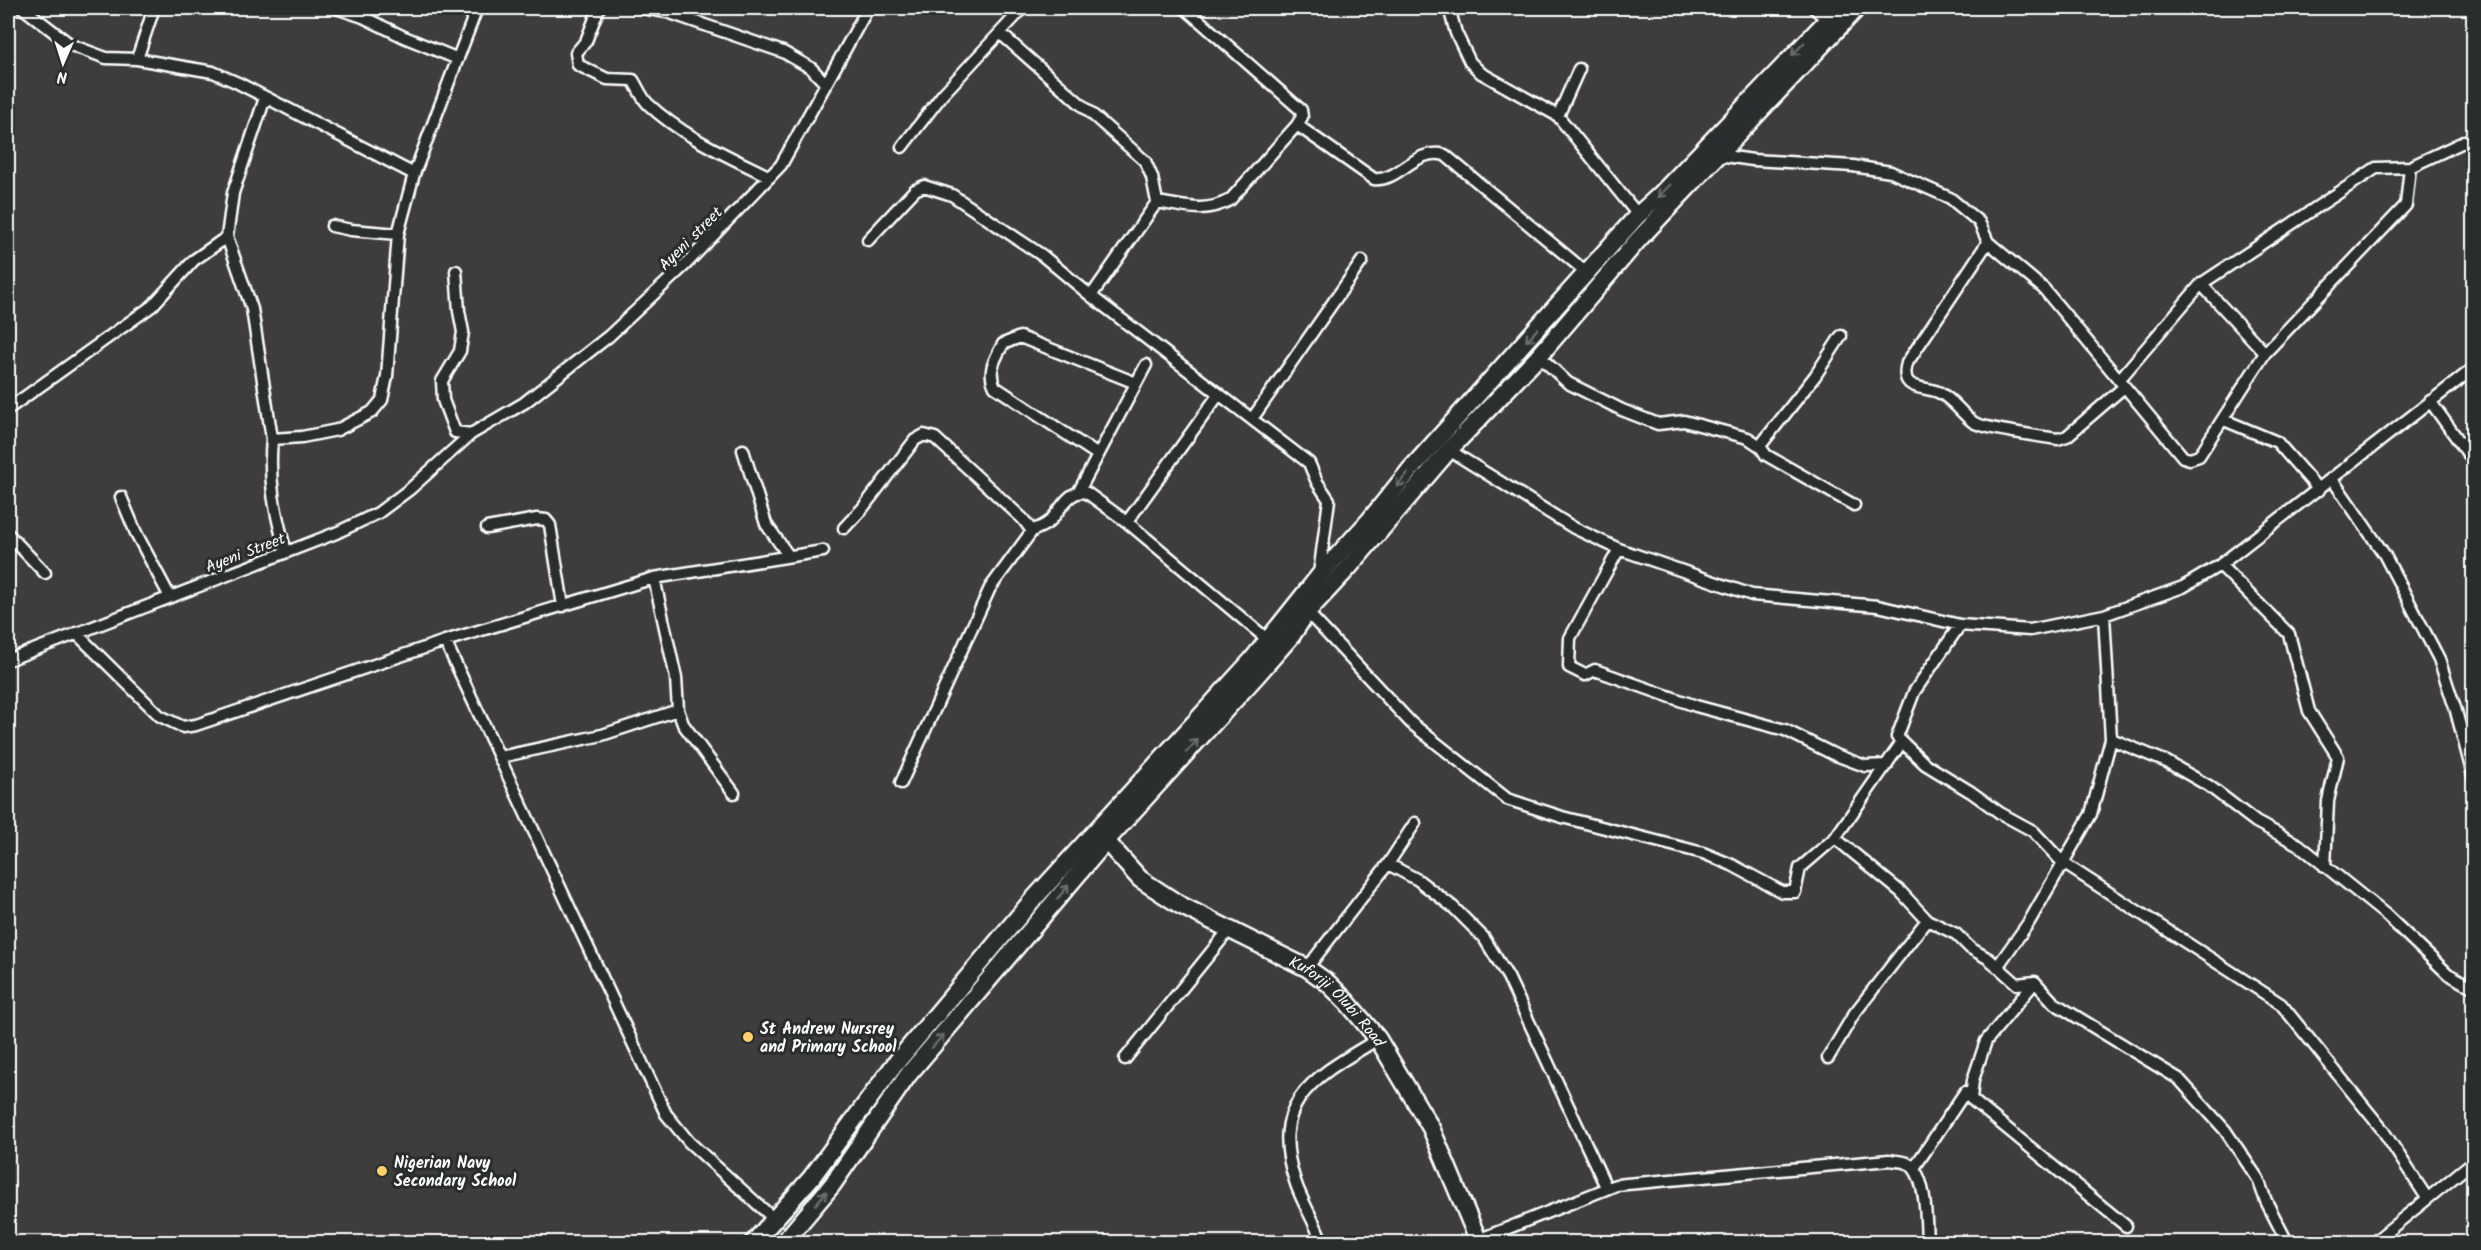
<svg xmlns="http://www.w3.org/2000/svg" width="2481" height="1250" viewBox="0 0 2481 1250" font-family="Kalam,sans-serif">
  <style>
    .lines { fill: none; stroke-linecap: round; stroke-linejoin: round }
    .street-casing { stroke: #fff; stroke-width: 15 }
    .secondary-casing { stroke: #fff; stroke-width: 21 }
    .street { stroke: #2a2d2e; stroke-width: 10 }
    .secondary { stroke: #2a2d2e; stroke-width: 16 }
    .oneway { stroke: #6a6c6d }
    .poi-dot { fill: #ffd166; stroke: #2a2d2e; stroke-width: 2 }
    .labels { text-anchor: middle; stroke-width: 6; stroke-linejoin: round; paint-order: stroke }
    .street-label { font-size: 16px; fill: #fff; stroke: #2a2d2e }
    .poi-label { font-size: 16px; font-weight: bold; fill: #fff; stroke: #2a2d2e; text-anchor: start }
  </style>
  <rect width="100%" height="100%" fill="#3f3c3c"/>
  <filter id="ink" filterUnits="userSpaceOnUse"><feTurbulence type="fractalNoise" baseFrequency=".0167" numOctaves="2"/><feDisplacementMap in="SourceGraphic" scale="12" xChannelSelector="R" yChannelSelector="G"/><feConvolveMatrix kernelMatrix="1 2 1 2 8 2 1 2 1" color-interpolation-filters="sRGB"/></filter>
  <g filter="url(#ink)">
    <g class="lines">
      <g class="street-casing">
        <path id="street" d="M23,8L71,45L106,58L137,59L213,72L238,83L414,174
          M336,8L363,17L404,37L458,59
          M599,8L586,41L576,53L578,65L607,79L633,80C638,88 642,98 648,104C683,137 728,156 770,177
          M642,8L667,12L783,52L811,68L826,84
          M1449,8L1456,33L1470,62L1481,73L1558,116L1638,215
          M1814,8L1831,23
          M1000,33L1145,161L1152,177L1157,202L1091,296
          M137,59L154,8
          M1558,116L1579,69
          M1297,125L1374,179C1399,182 1415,147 1445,155L1586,272
          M902,147L943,94L1023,8
          M1718,155L1753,160L1853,166L1891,172L1950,198L1979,222L1988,242L2044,289L2183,457L2190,459L2199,456L2265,353L2406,205L2410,167
          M1157,202C1184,206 1204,214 1230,200L1297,125L1302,117L1301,110L1185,8
          M332,226L351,230L398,234
          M227,237L252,309L272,439L302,437L337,430L372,412L382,400L387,376L398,234L414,174L477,8
          M868,240L915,190L924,186L952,195L1043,256L1091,296L1309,463L1317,482L1329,500L1319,574
          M1988,242L1907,363C1899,391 1923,386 1938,392C1952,398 1961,413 1973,422C1981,428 2044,437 2058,439L2067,436L2124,387
          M456,271L459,311L463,332L460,351L442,381L443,400L455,432L471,434
          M2201,284L2376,168L2410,167L2474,137
          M1539,356L1568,383L1622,410L1658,424L1684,421L1748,438L1760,446L1815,376L1841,336
          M2119,380L2201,284L2265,353
          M2430,401L2474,462
          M8,409L152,306L194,260L227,237L233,193L265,98
          M1252,419L1362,261
          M2224,420L2277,442L2319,490
          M272,439C268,482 275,512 286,552
          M1760,446L1766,455L1854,505
          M743,450L766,524L788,555
          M1449,450L1574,528L1619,549L1752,595L1878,606L1960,625L2030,630L2104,615L2183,587L2220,565L2474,368
          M1098,455L995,387C987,371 995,359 1003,344L1020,337L1136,383
          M2332,479L2384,554L2439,659L2456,711L2474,779
          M1079,491L1146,365
          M121,497L136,533L170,597
          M1127,522L1219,394
          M487,528L537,519L546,520L550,525L563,606
          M844,528L862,509L915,440L924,435L935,438L1023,519L1032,531C1038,528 1045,526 1050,521C1061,510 1069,488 1087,493L1127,522L1268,640
          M8,534L45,573
          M1619,549L1570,638L1569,667L1585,675L1595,670L1696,706L1785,730L1833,754L1865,766L1887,765
          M2220,565L2289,634L2309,711L2338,757L2328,801L2325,867
          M654,578L676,678L678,710L683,724L734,793
          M1307,612L1411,723L1507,799L1562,817L1703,853L1732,865L1782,892H1795L1800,868L1835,838L1902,742L1897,737L1914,692L1960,625
          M76,633L160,716L183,727L196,725L445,641L654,578L823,551
          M445,641L666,1114L689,1142L775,1220
          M8,660L336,533L378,513L410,489L471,434L524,403L609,336L685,265L781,165L868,8
          M1899,739L1925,764L1971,792L2000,813L2033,831L2063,863L2281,1004L2382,1129L2427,1198
          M2111,739L2167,762L2209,786L2256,822L2299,845L2386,915L2448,974L2474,988
          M500,757L602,735L678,710
          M901,783L990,588L1032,531
          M1835,838L1901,892L1927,920L1956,934L1970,948L1989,959L2017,984L2035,982L2054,1003L2179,1079L2225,1130L2258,1179L2266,1201L2287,1242
          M1388,864L1418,880L1453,907L1484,938L1508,977L1606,1187
          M1997,967L2029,922L2091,814L2111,739L2104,615
          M1307,968L1388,864L1415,823
          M1828,1058L1854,1014L1927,920
          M1125,1059L1229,930
          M1971,1099L2126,1226
          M1914,1168L1965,1092L1971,1099L1973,1080L1986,1041L2035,982
          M1478,1240L1616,1185L1889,1160C1894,1161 1902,1161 1907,1163C1927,1172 1926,1223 1927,1242
          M1322,1242C1315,1222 1303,1204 1296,1184C1267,1100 1315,1077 1378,1039
          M2374,1242L2474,1161"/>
      </g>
      <g class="secondary-casing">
        <g id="secondary">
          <path id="s1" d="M1106,841L1140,879L1180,905L1307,968L1328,983L1347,1002L1378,1039L1431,1128L1479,1242"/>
          <path d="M754,1242L811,1178L895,1064L1030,903L1252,660L1319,576L1369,521L1410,470L1638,215L1660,195L1839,8"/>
          <path d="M784,1242L832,1185L908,1075L1106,841L1257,675L1292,635L1307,612L1349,567L1449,450L1539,356L1638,240L1857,8"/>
        </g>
      </g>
      <use href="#street" class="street"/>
      <use href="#secondary" class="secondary"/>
    </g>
    <defs><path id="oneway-shaft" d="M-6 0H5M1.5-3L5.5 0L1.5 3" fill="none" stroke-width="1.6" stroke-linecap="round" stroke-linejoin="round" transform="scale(1.5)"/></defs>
    <g class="oneway">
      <use href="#oneway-shaft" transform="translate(1798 49) rotate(134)"/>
      <use href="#oneway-shaft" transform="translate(1664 191) rotate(134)"/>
      <use href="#oneway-shaft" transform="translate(1532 335) rotate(132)"/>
      <use href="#oneway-shaft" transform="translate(1402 480) rotate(129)"/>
      <use href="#oneway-shaft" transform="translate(1192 746) rotate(-47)"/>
      <use href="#oneway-shaft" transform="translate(1063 892) rotate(-50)"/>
      <use href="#oneway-shaft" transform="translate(938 1041) rotate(-49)"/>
      <use href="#oneway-shaft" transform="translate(821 1198) rotate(-50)"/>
    </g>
  </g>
  <g class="poi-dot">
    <circle cx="748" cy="1037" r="6"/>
    <circle cx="382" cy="1171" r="6"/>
  </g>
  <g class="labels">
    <g class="street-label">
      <text transform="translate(690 238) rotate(-45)" y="6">Ayeni street</text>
      <text transform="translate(245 552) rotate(-21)" y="6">Ayeni Street</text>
      <text dy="6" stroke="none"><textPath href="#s1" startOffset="285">Kuforiji Olubi Road</textPath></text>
    </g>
    <g class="poi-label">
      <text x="760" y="1034">St Andrew Nursrey<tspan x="760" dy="18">and Primary School</tspan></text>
      <text x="394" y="1168">Nigerian Navy<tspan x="394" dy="18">Secondary School</tspan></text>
    </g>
  </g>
  <rect width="2481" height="1250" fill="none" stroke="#2a2d2e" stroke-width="30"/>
  <rect x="15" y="15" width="2451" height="1220" fill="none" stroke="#fff" stroke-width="2" filter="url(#ink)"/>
  <g transform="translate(63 63) rotate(183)" stroke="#2a2d2e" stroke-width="4.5" paint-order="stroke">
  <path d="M0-4.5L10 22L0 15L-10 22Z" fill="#ffffff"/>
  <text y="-9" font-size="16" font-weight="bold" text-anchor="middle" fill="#ffffff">N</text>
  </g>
</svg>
